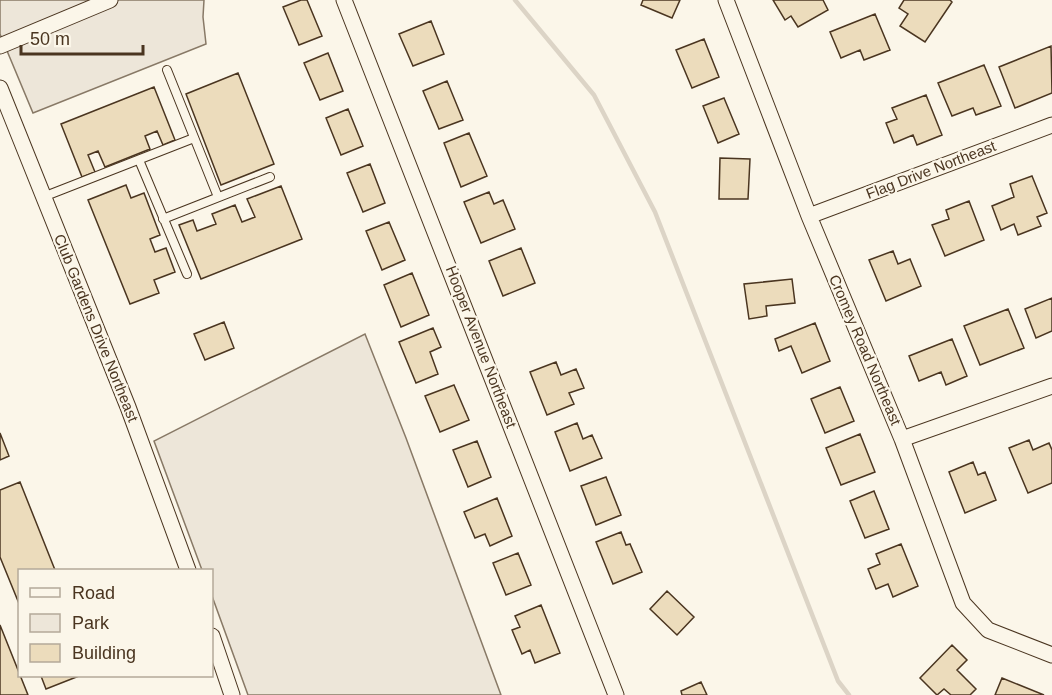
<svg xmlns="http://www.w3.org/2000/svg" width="1052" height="695" viewBox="0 0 1052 695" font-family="Helvetica,sans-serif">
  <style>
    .green { fill: #ede6d9; stroke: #887966; stroke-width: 1.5 }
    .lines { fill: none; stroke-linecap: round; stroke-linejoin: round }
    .stream { stroke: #dcd4c6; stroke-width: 4.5 }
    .building { fill: #ecdcbc; stroke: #4a3520; stroke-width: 1.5 }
    .lane-casing { stroke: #4a3520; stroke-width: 10 }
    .street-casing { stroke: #4a3520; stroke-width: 17 }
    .lane { stroke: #fbf6e9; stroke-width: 8 }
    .street { stroke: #fbf6e9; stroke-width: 15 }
    .labels { text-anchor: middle; stroke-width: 4.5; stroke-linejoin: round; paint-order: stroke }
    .street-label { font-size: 15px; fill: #4a3520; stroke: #fbf6e9 }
  </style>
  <rect width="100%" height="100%" fill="#fbf6e9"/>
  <path class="green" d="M0,0H204L203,17L206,44L33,113L0,34Z
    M365,334L406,438L501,695H248L212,596V570H202L154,441Z"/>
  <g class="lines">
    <path class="stream" d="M515,0L594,95L655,212L838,681L849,695"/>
  </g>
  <path class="building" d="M301,0H307L322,36L299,45L283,7Z
    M643,0H680L672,18L641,5Z
    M773,0H823L828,10L798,27L791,16L785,20Z
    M904,0H950L952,2L925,42L900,26L908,14L899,8Z
    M875,14L890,50L864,60L860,50L841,58L830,32Z
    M431,21L444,54L413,66L399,34Z
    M704,39L719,77L692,88L676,50Z
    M1051,46L1052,93L1015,108L999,67Z
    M328,53L343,91L320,100L304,63Z
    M984,65L1001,106L976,115L973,108L952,116L938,83Z
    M238,73L274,164L221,185L186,94Z
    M447,81L463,120L439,129L423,91Z
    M154,87L175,140L163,145L157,131L145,136L150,149L105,167L98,151L88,155L95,172L82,177L61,124Z
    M926,95L942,135L917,145L913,135L894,143L886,123L897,119L892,108Z
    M724,98L739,134L718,143L703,106Z
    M348,109L363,146L341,155L326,118Z
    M469,133L487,176L461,187L444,143Z
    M720,158L750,159L748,199H719Z
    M370,164L385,203L363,212L347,173Z
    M1032,176L1047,213L1037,217L1041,226L1018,235L1014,224L1001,230L992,206L1014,197L1010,184Z
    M126,185L131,198L144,193L160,235L150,239L155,252L166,248L175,272L154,280L159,293L130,304L88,200Z
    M281,186L302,239L201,279L179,225L193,220L197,231L216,224L212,214L235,205L242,222L255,217L247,199Z
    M489,192L494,204L503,200L515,229L481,243L464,202Z
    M969,201L984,240L945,256L932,225L949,219L946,210Z
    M389,222L405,260L382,270L366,231Z
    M521,248L535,283L503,296L489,261Z
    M893,251L898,264L910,259L921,286L886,301L869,260Z
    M412,273L429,315L401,327L384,285Z
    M792,279L795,303L766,306L767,316L749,319L744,284Z
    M1052,298V331L1036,338L1025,309Z
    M1008,309L1024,348L980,365L964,326Z
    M224,322L234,348L205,360L194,334Z
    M815,323L830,361L802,373L791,346L779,351L775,339Z
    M433,328L441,347L430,352L438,374L416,383L399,342Z
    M952,339L967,376L946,385L941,372L919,381L909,356Z
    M556,362L561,375L576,369L584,388L569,393L574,404L547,415L530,372Z
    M454,385L469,420L440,432L425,396Z
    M840,387L854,421L825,433L811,399Z
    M577,423L583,439L592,435L602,458L570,471L555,432Z
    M0,433L9,456L0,460Z
    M860,434L875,472L841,485L826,448Z
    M1029,440L1033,450L1049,443L1052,450V483L1028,493L1009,448Z
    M477,441L491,477L468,487L453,450Z
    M973,462L978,475L985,472L996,500L965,513L949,472Z
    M606,477L621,515L596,525L581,486Z
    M20,482L55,570H20V606L0,557V490Z
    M874,491L889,529L865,538L850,501Z
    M497,498L512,536L490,546L485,534L475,538L464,512Z
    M621,532L626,545L630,544L642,572L613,584L596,542Z
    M901,544L918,586L893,597L888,584L876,589L868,569L880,564L876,554Z
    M518,553L531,585L506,595L493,563Z
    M667,591L694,617L677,635L650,609Z
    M541,605L560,653L535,663L530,650L522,654L512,630L520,627L515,616Z
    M0,625L28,695H0Z
    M952,645L967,660L957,670L976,689L970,695H951L944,689L937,695L920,678Z
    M41,676H79L46,689Z
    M1002,678L1044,695H995Z
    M701,682L707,695H682L681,691Z"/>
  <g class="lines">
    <g class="lane-casing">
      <path id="lane" d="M167,70L218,197
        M139,160L187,274
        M43,197L194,138
        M163,219L270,177"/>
    </g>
    <g class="street-casing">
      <path id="street" d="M344,0L616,695
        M726,0L809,216L902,439L963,603L988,630L1052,655
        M0,46L110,0
        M0,88L128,407L188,570
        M809,216L1052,125
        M902,439L1052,386
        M212,636L232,695"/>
    </g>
    <use href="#lane" class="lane"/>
    <use href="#street" class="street"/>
  </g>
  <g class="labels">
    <g class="street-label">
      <text transform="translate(931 170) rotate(-21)" y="5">Flag Drive Northeast</text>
      <text transform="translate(96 328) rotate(68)" y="5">Club Gardens Drive Northeast</text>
      <text transform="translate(481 347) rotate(69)" y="5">Hooper Avenue Northeast</text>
      <text transform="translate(865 350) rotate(67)" y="5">Cromey Road Northeast</text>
    </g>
  </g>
  <rect x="18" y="569" width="195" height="108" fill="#fbf6e9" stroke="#b4a999" stroke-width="1.5"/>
  <rect x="30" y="588" width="30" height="9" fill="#fbf6e9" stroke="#b4a999" stroke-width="1.5"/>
  <text x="72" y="599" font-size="18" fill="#4a3520">Road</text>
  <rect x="30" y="614" width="30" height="18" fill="#ede6d9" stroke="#b4a999" stroke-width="1.5"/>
  <text x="72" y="629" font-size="18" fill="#4a3520">Park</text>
  <rect x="30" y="644" width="30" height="18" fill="#ecdcbc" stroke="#b4a999" stroke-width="1.5"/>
  <text x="72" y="659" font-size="18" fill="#4a3520">Building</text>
  <path d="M21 45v9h122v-9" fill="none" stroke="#4a3520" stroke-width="3"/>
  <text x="30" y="45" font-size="18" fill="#4a3520" stroke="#fbf6e9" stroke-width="4.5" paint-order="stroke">50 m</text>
</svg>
